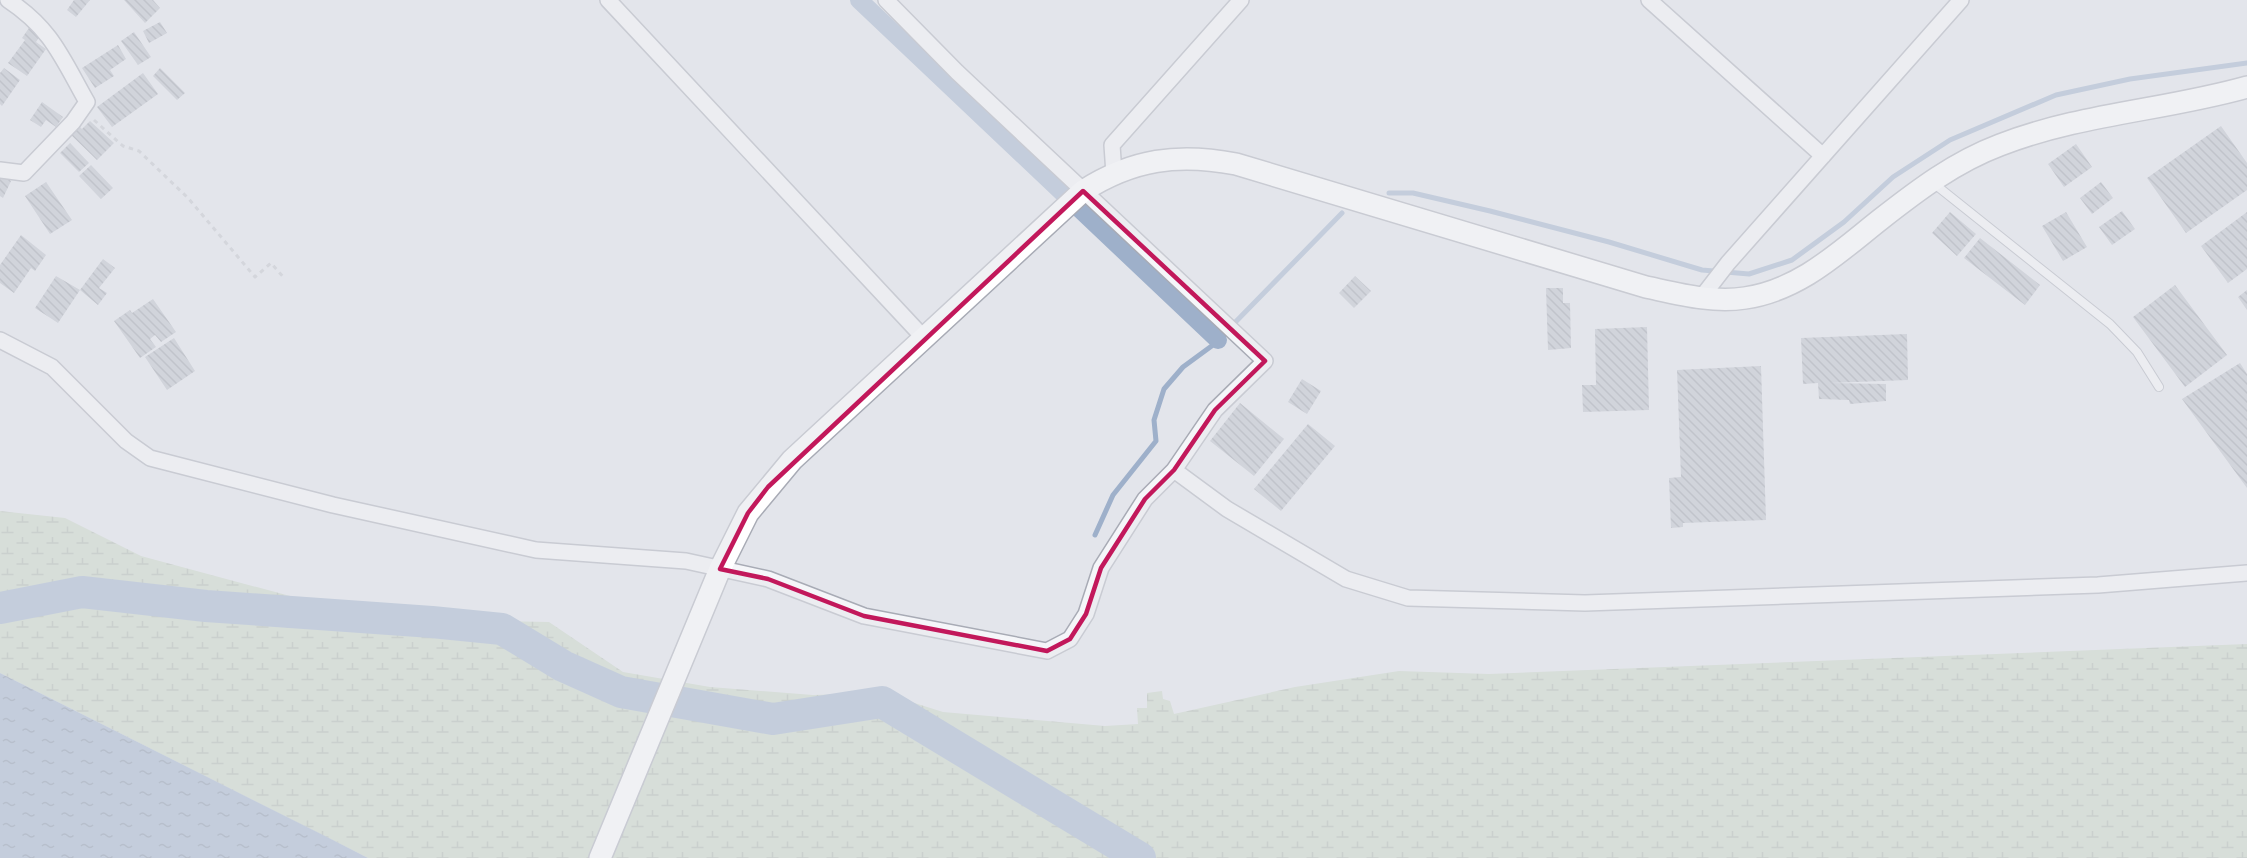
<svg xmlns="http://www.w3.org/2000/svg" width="2247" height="858" viewBox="0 0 2247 858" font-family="'Fira Sans Condensed',sans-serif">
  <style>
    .wetland { fill: url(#wetland-marsh) }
    .water { fill: url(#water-ripples) }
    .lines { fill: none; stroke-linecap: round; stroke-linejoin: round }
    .stream { stroke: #9eb0ca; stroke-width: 5 }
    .canal { stroke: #9eb0ca; stroke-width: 18 }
    .river { stroke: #9eb0ca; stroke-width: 32 }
    .building { fill: url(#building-back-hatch) }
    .lane-casing { stroke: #a8abb5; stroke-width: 10 }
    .street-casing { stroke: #a8abb5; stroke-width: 18 }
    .secondary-casing { stroke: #a8abb5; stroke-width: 24 }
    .path { stroke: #c0c3ca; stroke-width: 3; stroke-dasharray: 4.5 4.5; stroke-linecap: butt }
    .lane { stroke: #f5f6f9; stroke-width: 8 }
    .street { stroke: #f5f6f9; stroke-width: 15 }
    .secondary { stroke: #fff; stroke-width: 21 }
    .marked { fill: none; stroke: #c2185b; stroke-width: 4.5; stroke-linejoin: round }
  </style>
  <defs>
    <pattern id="wetland-marsh" width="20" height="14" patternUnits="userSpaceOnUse" patternTransform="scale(1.5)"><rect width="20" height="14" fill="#c7d4c4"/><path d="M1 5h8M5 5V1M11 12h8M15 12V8" fill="none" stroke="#abb6aa"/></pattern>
    <pattern id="water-ripples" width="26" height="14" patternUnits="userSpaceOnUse" patternTransform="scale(1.5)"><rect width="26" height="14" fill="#9eb0ca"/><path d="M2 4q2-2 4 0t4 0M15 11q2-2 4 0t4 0" fill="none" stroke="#8190a6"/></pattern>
    <pattern id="building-back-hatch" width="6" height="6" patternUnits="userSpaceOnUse" patternTransform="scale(1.5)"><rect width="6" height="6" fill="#babec8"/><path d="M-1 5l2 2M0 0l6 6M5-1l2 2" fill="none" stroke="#979ba4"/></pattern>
  </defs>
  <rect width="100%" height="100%" fill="#e3e5eb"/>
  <path class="wetland" d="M0,511L65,518L141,556L316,603L489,621L549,622L623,672L710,687L813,695L883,693L943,712L1105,726L1138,724L1137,708H1147V693L1162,691L1163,699L1170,701L1174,714L1295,687L1399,671L1489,674L2247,644V858H368L0,673Z"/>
  <path class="water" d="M0,673L327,837L368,858H0Z"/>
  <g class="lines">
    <path class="stream" d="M1389,193H1413L1490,211L1609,242L1702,270L1749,274L1792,260L1844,222L1893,177L1950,140L2056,95L2130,79L2247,63
      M1095,535L1113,495L1156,441L1154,420L1164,389L1183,367L1213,345L1342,213"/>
    <path class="canal" d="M859,0L1218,340"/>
    <path class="river" d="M0,608L82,592L206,606L432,622L502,629L563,666L621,692L773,719L882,702L1140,858"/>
  </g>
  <path class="building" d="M74,0H90L76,17L67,10Z
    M124,0H153L160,8L145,23Z
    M160,22L167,33L149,43L143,31Z
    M31,25L42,33L36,42L46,49L27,76L8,63L25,40L22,38Z
    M134,32L151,57L138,65L121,41Z
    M118,45L126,59L110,70L114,76L95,88L82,68Z
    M4,68L20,80L2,106L0,104V73Z
    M160,68L185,93L177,100L153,76Z
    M143,73L158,94L112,127L97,107Z
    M42,102L63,117L56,127L46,120L41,127L30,120Z
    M90,121L114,143L97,160L69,133L77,124L82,129Z
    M2221,126L2247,163V190L2186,233L2147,178Z
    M70,143L89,163L79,172L60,153Z
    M2076,144L2092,167L2064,187L2048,164Z
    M91,165L113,188L101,199L79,176Z
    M0,173L11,181L3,198L0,196Z
    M46,182L72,220L50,234L25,196Z
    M2101,182L2113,198L2092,214L2080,198Z
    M2122,211L2135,229L2112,245L2099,227Z
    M1950,212L1976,234L1957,256L1932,233Z
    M2066,212L2087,247L2063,261L2042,226Z
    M2247,212V269L2228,283L2201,246Z
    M21,235L46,255L35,271L31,268L14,293L0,283V265Z
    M1980,238L2040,285L2025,305L1964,258Z
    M103,259L115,268L99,288L107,293L98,305L80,290Z
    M56,276L80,290L58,323L35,308Z
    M1355,276L1371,291L1354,308L1339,293Z
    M2175,285L2227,355L2185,387L2133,317Z
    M1546,288H1563V303H1570L1571,348L1548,350Z
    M2247,290V310L2238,297Z
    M153,299L176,332L161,342L155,335L150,339L156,347L140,358L114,321L130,310L132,313Z
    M1647,327L1649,410L1583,412L1582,385H1596L1595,329Z
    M1907,334L1908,380L1830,383L1886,384V401L1850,404L1849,400L1819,399L1818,383L1803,384L1801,338Z
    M174,338L195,371L167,390L145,357Z
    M2240,363L2247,374V488L2182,399Z
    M1761,366L1766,520L1683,523V527L1671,528L1669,478L1681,477L1677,370Z
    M1302,379L1321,391L1307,414L1288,402Z
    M1240,403L1284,439L1254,476L1210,441Z
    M1308,424L1335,446L1281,511L1254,489Z"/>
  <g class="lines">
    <g class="lane-casing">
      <path id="lane" d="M1932,182L2110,324L2137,352L2159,387"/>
    </g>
    <g class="street-casing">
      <path id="street" d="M608,0L923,337
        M1649,0L1823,156
        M0,170L24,173L73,122L87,102C62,58 52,29 8,0
        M1114,174L1112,145L1241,0
        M1701,298L1728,263L1961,0
        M0,340L52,367L126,441L150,458L333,505L536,550L686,561L768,579L864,616L1047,651L1070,639L1086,614L1101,568L1145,499L1174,470L1215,410L1265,361L957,72L886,0
        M1174,470L1227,509L1346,579L1408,598L1585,603L2098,585L2247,573"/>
    </g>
    <g class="secondary-casing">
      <path id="secondary" d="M600,858L720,569L748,513L792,460L1083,191C1133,159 1178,153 1236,164L1646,287C1679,294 1712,303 1745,298C1800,290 1839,252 1881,219C1918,190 1955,162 2000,145C2079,114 2166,110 2247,87"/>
    </g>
    <path class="path" d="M94,120L123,146L139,151L188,198L255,277L271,263L285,279"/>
    <use href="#lane" class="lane"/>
    <use href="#street" class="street"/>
    <use href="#secondary" class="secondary"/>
  </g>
  <path d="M0 0H2247V858H0ZM1083,191L1265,361L1215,410L1174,470L1145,499L1101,568L1086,614L1070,639L1047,651L864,616L768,579L720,569L748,513L768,487Z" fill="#e3e5eb" fill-opacity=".55" fill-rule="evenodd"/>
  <path class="marked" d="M1083,191L1265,361L1215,410L1174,470L1145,499L1101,568L1086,614L1070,639L1047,651L864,616L768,579L720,569L748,513L768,487Z"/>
</svg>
